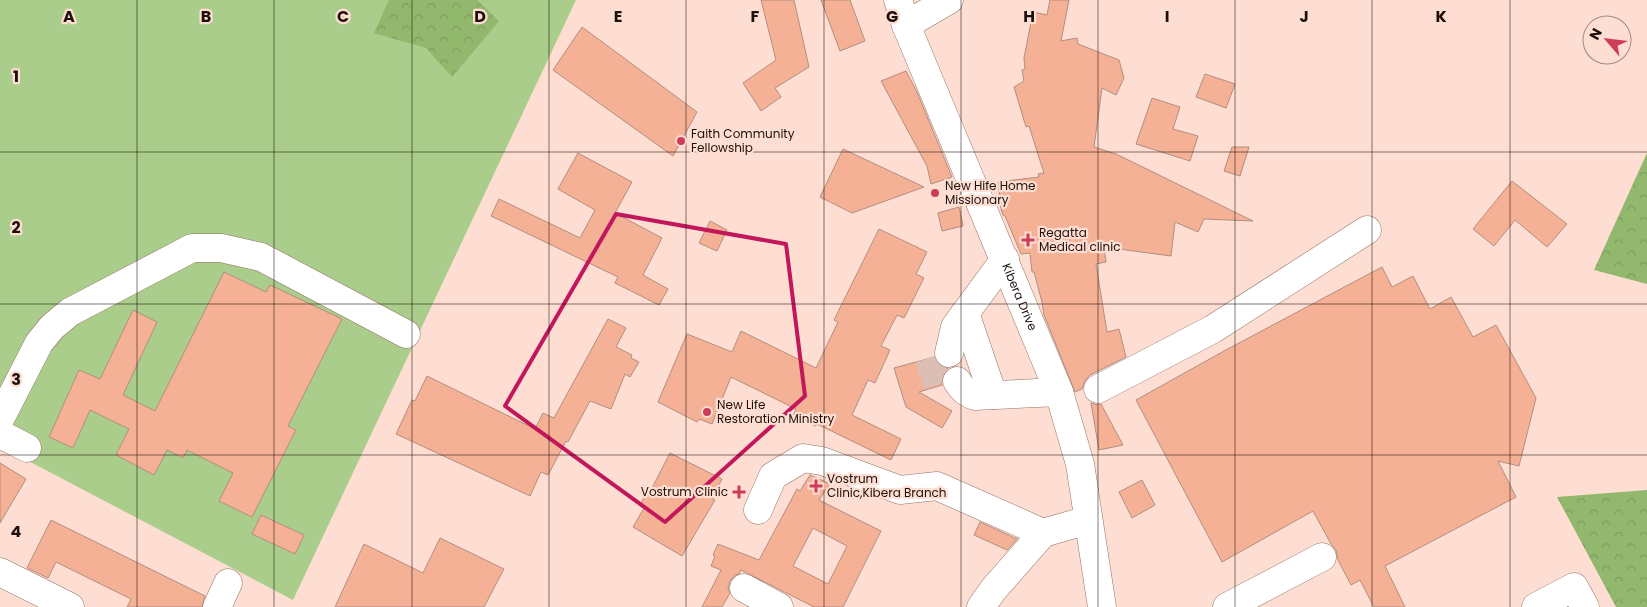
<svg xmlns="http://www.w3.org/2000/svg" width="1647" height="607" viewBox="0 0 1647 607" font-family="Poppins,sans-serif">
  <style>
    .green { fill: #aacd8b }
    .forest { fill: url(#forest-crowns) }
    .building { fill: #f5b195; stroke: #b28e80; fill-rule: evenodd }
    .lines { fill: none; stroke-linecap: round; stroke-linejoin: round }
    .minor-tunnel { stroke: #dcbfb4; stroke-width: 28; stroke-dasharray: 28 14; stroke-linecap: butt }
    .minor-casing { stroke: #947163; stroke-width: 29 }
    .minor { stroke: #fff; stroke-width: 28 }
    .marked { fill: none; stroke: #c2185b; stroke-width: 4; stroke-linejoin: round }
    .grid { fill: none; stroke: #1d100b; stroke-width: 1; stroke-opacity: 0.55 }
    .poi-dot { fill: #cd3d57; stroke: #feded2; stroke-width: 2 }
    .labels { text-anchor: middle; stroke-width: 4.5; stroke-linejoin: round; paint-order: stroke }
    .poi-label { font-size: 12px; fill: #1d100b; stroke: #feded2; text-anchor: start }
    .street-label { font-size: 12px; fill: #1d100b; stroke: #feded2 }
    .grid-label { font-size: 16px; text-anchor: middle; font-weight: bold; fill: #1d100b; stroke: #feded2; stroke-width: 4.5; stroke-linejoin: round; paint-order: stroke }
  </style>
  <defs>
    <pattern id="forest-crowns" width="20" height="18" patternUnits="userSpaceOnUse" patternTransform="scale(1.25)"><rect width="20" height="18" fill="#92b86d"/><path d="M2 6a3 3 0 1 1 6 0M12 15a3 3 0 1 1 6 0" fill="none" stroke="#7d9d5d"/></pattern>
  </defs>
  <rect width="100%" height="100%" fill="#feded2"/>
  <path class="green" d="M0,0H576L293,600L0,446Z"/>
  <path class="forest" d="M389,0H477L499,21L452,77L426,48L374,33Z
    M1647,153V284L1594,270Z
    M1647,490V607H1616L1557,497Z"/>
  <path class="building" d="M761,0H794L809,67L775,88L781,97L761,111L743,83L776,60Z
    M821,0H850L865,41L840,51Z
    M1050,0H1069L1061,41L1077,38L1078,44L1119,60L1124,78L1116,95L1102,88L1094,147L1116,154L1253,221L1204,219L1198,232L1175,222L1171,256L1104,247L1106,262L1096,264L1107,332L1119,329L1126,357L1090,375L1085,381L1082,389L1075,392L1044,315L1042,302L1034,272H1032L1030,253L1021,254L1005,216L1003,215L1001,209L998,182L1039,177L1038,174L1044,173L1029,126L1026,127L1014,87L1024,81L1022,70L1025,69L1024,58L1033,12L1047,15Z
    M582,27L697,112L673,156L553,70Z
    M906,71L917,92L952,177L931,184L927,166L881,81Z
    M1205,74L1235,84L1226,108L1196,97Z
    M1152,98L1180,107L1173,129L1198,136L1190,161L1136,144Z
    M1232,147H1249L1240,176L1224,171Z
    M843,149L924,187L852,213L820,197Z
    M578,153L632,182L615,213L662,238L643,275L668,289L659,305L615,283L618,277L491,216L499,199L580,238L595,210L558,189Z
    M1512,181L1567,224L1547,247L1515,220L1494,246L1473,229Z
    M959,207L963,226L942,231L938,213Z
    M710,221L727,230L717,251L699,243Z
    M879,229L927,252L916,274L924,278L904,318L897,315L881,346L890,350L875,383L868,380L852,415L901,439L891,460L817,424L816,426L793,416L796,409L731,377L712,424L699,419L697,422L658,402L687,334L732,352L741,331L816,368L838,322L834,320Z
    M1382,267L1392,287L1413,276L1430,309L1451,297L1473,337L1496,325L1536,398L1519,466L1498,461L1516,497L1385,566L1405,607H1374L1360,580L1351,585L1338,560L1336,550L1331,544L1313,511L1222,562L1136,400L1224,351Z
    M224,272L266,292L270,285L342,319L288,426L296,430L252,517L219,501L233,473L187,450L183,458L167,450L154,475L116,455L129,429L90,410L73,448L49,437L79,370L100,379L133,310L157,322L123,395L155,411Z
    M608,319L626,328L616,347L632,355L631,358L639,362L630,377L625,374L611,409L590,401L568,442L566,441L548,475L541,472L530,496L396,434L412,400L415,401L427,376L535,429L543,413L554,418Z
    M934,357L939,365L948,368L943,374L941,381L942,385L919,392L952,411L942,428L906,407L894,368Z
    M1091,403L1097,405L1101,404L1123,445L1099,450Z
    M670,453L722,479L712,498L715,500L682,556L633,527L644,508L640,506L647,491L650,492Z
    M0,463L26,479L0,523Z
    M810,475L830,484L819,500L881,531L843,607H814L741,570L739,574L735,575L730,581L728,588L730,593L722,607H702L721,570L711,566L715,556L713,555L718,544L759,560L797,489L800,491ZM813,528L847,546L828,584L793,566Z
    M1142,480L1155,505L1132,518L1119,492Z
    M261,515L304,535L295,554L252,534Z
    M51,520L205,596L202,607H127L131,599L56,562L48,578L27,568Z
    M980,522L1017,539L1007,550L974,535Z
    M440,538L504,569L484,607H335L364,544L423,573Z"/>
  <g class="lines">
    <path class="minor-tunnel" d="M929,358L938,387"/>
    <g class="minor-casing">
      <g id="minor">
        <path id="s1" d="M898,0L906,25L1059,392L1080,464L1102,607"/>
        <path d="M906,25L949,0"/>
        <path d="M965,313L993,395"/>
        <path d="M949,353L955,327L1005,259"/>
        <path d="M957,381C962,389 966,393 975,396L1059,392"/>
        <path d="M1098,389L1213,329L1367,230"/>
        <path d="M0,419L39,343L52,327L70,312L192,248H221L261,257L406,334"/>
        <path d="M0,434L27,448"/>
        <path d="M758,510L773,476L803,458L822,461L900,490L937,486L1043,533"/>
        <path d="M0,572L70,607"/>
        <path d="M744,588L779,607"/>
        <path d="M217,607L228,583"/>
        <path d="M981,607L993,590L1043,533L1088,520"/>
        <path d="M1227,607L1322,557"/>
        <path d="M1536,607L1574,587L1585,607"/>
      </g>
    </g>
    <use href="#minor" class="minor"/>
  </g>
  <path class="marked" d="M616,214L786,244L805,396L665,522L505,406Z"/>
  <path class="grid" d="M137,0V607M274,0V607M412,0V607M549,0V607M686,0V607M824,0V607M961,0V607M1098,0V607M1235,0V607M1372,0V607M1510,0V607M0,152H1647M0,304H1647M0,455H1647"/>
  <g class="poi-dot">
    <circle cx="681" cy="141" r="5"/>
    <circle cx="935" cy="193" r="5"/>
    <path d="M1025.5 232.5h5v5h5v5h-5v5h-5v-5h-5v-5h5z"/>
    <circle cx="707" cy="412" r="5"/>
    <path d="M813.5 478.5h5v5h5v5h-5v5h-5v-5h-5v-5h5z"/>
    <path d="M736.5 484.5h5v5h5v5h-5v5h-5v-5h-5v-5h5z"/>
  </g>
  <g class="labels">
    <g class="poi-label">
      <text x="691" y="138">Faith Community<tspan x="691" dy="14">Fellowship</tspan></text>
      <text x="945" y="190">New Hife Home<tspan x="945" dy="14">Missionary</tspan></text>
      <text x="1039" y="237">Regatta<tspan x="1039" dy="14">Medical clinic</tspan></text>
      <text x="717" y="409">New Life<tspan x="717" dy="14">Restoration Ministry</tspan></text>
      <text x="827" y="483">Vostrum<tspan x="827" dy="14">Clinic,Kibera Branch</tspan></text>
      <text x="728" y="496" text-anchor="end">Vostrum Clinic</text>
    </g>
    <g class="street-label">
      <text dy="4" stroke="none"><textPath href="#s1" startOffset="321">Kibera Drive</textPath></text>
    </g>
  </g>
  <g class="grid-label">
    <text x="69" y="22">A</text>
    <text x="206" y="22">B</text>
    <text x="343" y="22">C</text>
    <text x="480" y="22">D</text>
    <text x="618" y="22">E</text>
    <text x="755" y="22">F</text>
    <text x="892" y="22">G</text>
    <text x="1029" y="22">H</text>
    <text x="1167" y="22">I</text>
    <text x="1304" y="22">J</text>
    <text x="1441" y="22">K</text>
    <text x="16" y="82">1</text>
    <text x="16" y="233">2</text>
    <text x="16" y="385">3</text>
    <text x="16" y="537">4</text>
  </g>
  <g transform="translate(1607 40) rotate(298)"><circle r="24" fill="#feded2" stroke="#a48c82"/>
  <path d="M0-4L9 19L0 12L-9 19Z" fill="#cd3d57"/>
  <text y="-8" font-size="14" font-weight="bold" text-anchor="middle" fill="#1d100b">N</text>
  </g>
</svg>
